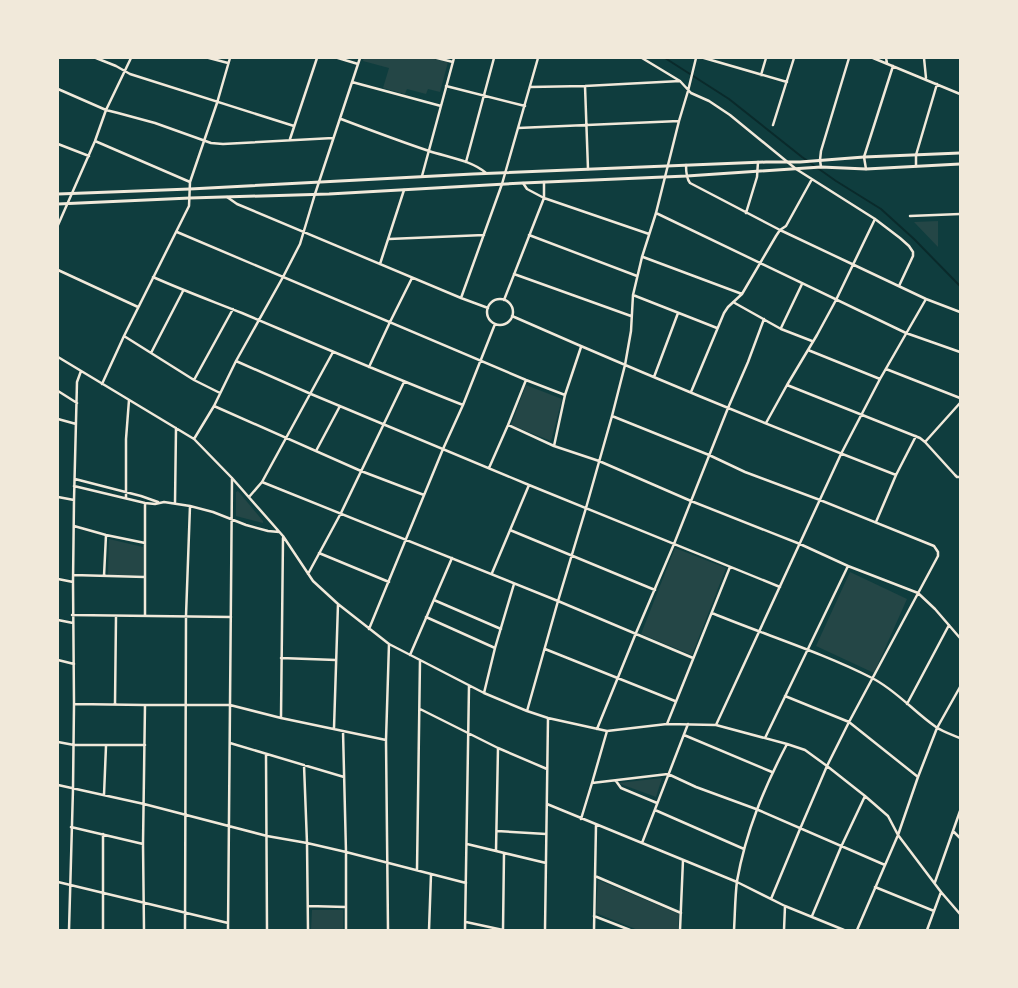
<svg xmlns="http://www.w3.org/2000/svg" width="1018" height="988" viewBox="0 0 1018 988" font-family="'Roboto Condensed',sans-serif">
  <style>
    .green { fill: #244646 }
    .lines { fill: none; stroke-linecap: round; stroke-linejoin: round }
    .stream { stroke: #0a2a2b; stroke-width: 2 }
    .minor { stroke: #f1e9da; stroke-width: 2.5 }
    .tertiary { stroke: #f1e9da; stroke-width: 3 }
  </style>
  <rect width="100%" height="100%" fill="#0f3d3e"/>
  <path class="green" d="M364,58H430L448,62L440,92L428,89L426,94L407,89L405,94L383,88L389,68L363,61Z
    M938,221V247L914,222Z
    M526,385L562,399L551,441L511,425Z
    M238,491L263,521V523L236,516V492Z
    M109,539L143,547V575H108Z
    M675,548L726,568L692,655L641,634Z
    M850,572L907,599L874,673L816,646Z
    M662,778L656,797L618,783Z
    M598,880L679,914L678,930H638L596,913Z
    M312,910H343V930H311Z"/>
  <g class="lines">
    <path class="stream" d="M665,58L729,99L802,157L836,181L881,209L914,239L960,286"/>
    <path class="minor" d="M96,58L116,66L130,74L294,126
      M209,58L228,63
      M338,58L358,64
      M437,58L453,62
      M642,58L680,81L691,93L709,101L730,115L796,169L875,219L900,238L909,246L913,252V256L899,286
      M704,58L787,82
      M873,58L960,94
      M886,58L887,63
      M924,58L926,78
      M761,75L766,58
      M352,82L441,106
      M446,86L525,106
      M585,86L588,169
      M530,87L585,86L680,81
      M58,89L106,110L118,113L155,123L211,143L223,144L333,138
      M341,119C370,130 399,141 429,151C447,157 471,160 486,173
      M773,125L794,58
      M518,128L679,121
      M290,139L317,58
      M95,141L190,182
      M58,144L89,156
      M466,162L494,58
      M686,165C686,171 686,178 690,183L780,230L852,264L926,299L880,379L841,454L716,725
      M916,166V155L937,84
      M821,167L820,160L821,151L849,58
      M866,169L864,157L893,66
      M422,176L454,58
      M523,183L527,189L544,198L649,234
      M227,197L237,204L461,298L488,308
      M656,213L906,333L960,352
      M746,213L757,177L758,162
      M910,216L960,214
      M58,225L95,141L106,110L131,58
      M177,232L526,380L565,395
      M529,235L637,276
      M389,239L484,235
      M643,257L742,294
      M380,264L404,190
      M58,270L138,307
      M514,274L631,316
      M153,277C182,290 212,301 242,313C315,344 389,376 463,405
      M633,295L717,328
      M461,298L502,184L538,58
      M926,299L960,312
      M487 312a13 13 0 1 1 26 0a13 13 0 1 1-26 0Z
      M504,300L544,198V182
      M733,302L781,329L812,341
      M512,316C639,372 767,425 896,475
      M781,328L802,284
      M124,336L194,380L220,393
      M808,350L880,379
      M151,353L183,291
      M58,357L194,439L232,478L283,536L313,581L338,604L389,644L484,693L527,711L548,718L607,731L667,724L716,725L787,744L805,750L827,766L865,796L888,816L898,835L941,892L960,914
      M236,361L311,394L529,485L780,587
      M369,367L390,322L412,278
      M886,369L960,398
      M654,377L678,313
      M194,380L233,309
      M102,384L124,336L189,206L190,182L217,103L230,58
      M787,385L920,438L925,442L955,475L957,477H960
      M58,391L77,403
      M691,392L724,313L728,307L742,294L776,236L780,230L786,226L812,179
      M214,406L361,471L424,495
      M612,416L709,455L745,472L820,500L934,546L938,552V556L849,722L827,766L800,829L771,899
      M58,419L76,424
      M766,423L787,385L817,335L836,300L875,219
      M508,425L554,446L599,461L691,501L800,544L848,566L918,593L935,609L960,638
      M194,439L214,406L236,361L283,277L300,244L315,194L360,58
      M925,442L960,403
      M554,446L565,395L581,347
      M316,451L340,406
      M489,468L508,425L526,380
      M75,479L141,496L158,502
      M262,482L558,601L693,658
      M74,486L145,503L155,504L164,502L190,506L213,512L246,525L268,531L279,532
      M58,497L74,500
      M249,497L262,482L333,352
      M126,498V439L129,400
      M145,503V616
      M175,503L176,428
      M876,522L896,475L916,436
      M74,526L106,535L145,543
      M510,530L655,590
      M319,553L389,582
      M492,573L529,485
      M308,574L341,513L404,382
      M73,575L145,577
      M104,576L106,535
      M58,579L73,582
      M434,600L501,629
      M712,613C765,635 821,652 872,678C896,690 914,712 936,727C943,732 953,735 960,738
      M72,615L231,617
      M426,617L495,648
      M58,620L73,623
      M369,629L443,449L463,405L495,324
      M545,649L675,701
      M410,655L452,558
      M281,658L336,660
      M58,660L74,664
      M484,693L495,648L514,584
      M785,696L849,722L918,777
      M74,704L145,705H230L281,718L386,740
      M115,704L116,616
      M907,704L949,625
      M420,709L498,748L547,769
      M527,711L558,601L586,508L612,416L625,365L631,331L633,295L642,257L656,213L679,121L688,91L696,58
      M281,717L283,538
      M667,724L730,567
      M334,728L338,604
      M597,729L636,633L674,544L728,408L748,362L764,319
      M343,731L346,852V930
      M684,735L772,772
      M765,738L848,566
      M58,742L74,745H145
      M230,743L344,777
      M266,754L267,930
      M304,765L307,843L308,930
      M616,781L621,788L657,803
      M592,783L668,774L696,787L756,809L885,865
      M58,785L144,804L267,836L307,843L346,852L466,883
      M104,795L106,746
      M547,804L737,882L785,906L844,930
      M655,810L744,849
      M581,819L592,783L607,731
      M71,827L143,844
      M497,831L546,834
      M953,831L960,838
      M103,834V930
      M642,843L688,724
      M467,844L546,863
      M496,851L498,748
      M417,870L420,660
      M595,876L681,913
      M58,882L228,923
      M935,882L960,811
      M875,887L934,911
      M308,906L346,907
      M594,916L630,930
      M812,916L841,847L865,796
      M466,922L503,930
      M69,930L73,789L74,704L73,582L74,500L77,382L81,371
      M144,930L143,844L145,705
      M185,930L186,616L190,506
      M228,930L232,478
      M388,930L386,740L389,644
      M429,930L431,874
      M465,930L469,686
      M503,930L504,853
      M545,930L548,718
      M594,930L596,825
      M680,930L683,860
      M734,930C735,914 735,897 737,881C746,831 764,788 787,744
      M784,930L785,906
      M857,930L898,835L918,777L937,728L960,687
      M927,930L941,892"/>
    <path class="tertiary" d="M58,194L190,189L473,174L766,162H800L864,157L960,153
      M58,204L190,198L329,194L523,183L687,176L821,167L866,169L960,164"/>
  </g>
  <rect width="1018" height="988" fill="none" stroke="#f1e9da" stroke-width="118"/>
</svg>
